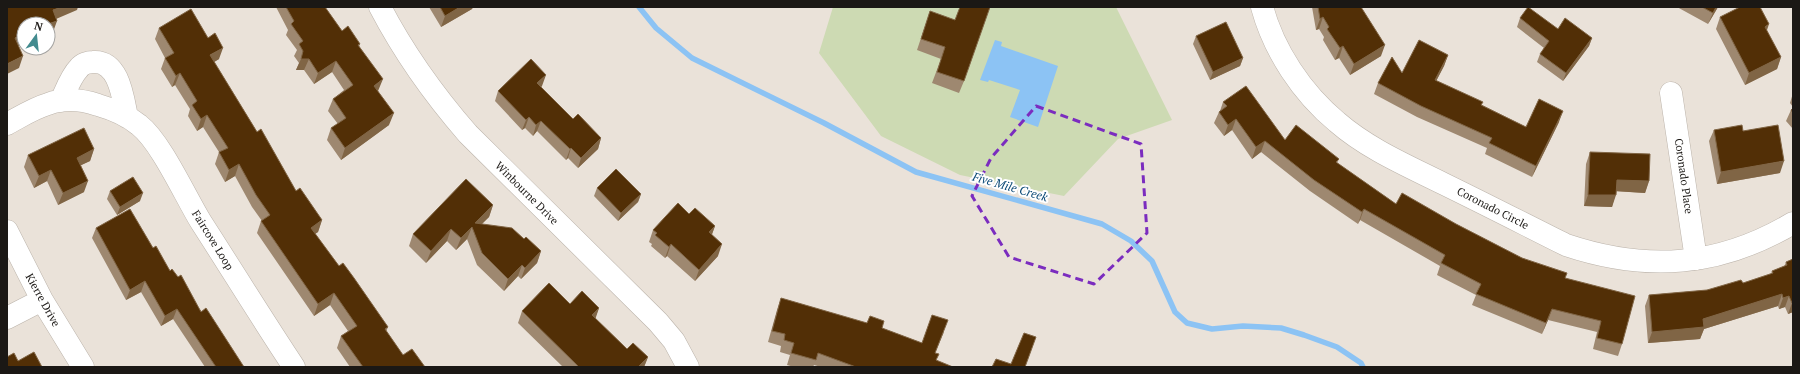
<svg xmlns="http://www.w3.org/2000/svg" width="1800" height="374" viewBox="0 0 1800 374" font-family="'PT Serif',serif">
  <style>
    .green { fill: #cddab3 }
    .water { fill: #8cc3f4 }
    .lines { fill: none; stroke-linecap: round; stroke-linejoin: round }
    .stream { stroke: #8cc3f4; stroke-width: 5.5 }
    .minor-casing { stroke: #bbb3aa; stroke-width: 23 }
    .minor { stroke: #fff; stroke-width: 22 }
    .wall { fill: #9e8870 }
    .shaded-wall { fill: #806545 }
    .building { fill: #522f06; stroke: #806545 }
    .marked { fill: none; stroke: #7b2cbf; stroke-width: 3; stroke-dasharray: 8 5; stroke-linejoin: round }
    .labels { text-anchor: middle; stroke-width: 4; stroke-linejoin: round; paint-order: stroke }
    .street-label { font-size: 11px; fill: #1b1815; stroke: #fff }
    .water-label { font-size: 12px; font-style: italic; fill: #0c4a77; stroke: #fff }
  </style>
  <rect width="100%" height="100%" fill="#eae2d9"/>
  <path class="green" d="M833,7H1116L1172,120L1118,139L1064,196L960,175L881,136L819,53Z"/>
  <path class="water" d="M995,40L1002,42L1001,46L1058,66L1038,127L1010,117L1020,90L989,80L988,82L980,80Z"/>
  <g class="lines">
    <path class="stream" d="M639,7L656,28L692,58L824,123L916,172L1102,224L1131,241L1152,261L1175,312L1187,323L1212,329L1243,326L1281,328L1304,335L1337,347L1361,363L1363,367"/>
    <g class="minor-casing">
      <path id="minor" d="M380,7C404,53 434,95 468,134L658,322L674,341L688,367
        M1262,7C1274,51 1302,93 1337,122C1368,149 1408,166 1444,184C1485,204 1526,225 1566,245C1647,272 1719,267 1793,223
        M1671,93L1696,259
        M61,101C66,90 71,76 79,68C82,64 88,62 93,62C119,60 123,98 127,117
        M7,124C20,117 34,108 48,104C64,98 83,100 98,105C112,109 128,116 139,125C161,142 185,196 201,222C232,270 262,319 294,367
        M7,231L42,300L83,367
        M7,318L42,300"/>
    </g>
    <use href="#minor" class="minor"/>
  </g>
  <path class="wall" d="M276,7H325L342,31L360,44L359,47L378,91L389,125L341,160L327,140L331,128L338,124L328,111L333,99L344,90L332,72L314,84L304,70H296L299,63L294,56L297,50L286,35L288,30Z
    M429,7H473L472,9L441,27Z
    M1312,7H1361L1381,56L1350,75L1339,58L1335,60L1323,40L1324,37L1319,29L1316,30Z
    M1677,7H1718L1708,24Z
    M930,11L964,81L959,93L932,83L941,59L917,50Z
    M1720,17L1767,31L1781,57L1777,69L1745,85L1716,29Z
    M1520,18L1558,29L1592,38L1589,46L1563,81L1537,62L1540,54L1544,48L1517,27Z
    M159,28L219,59L214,62L257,132L296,191L322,220L318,232L315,234L339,266L388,327L386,332L403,355L425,367H350L337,348L341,336L348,331L330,305L314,316L257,233L261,221H262L252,207L235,176L225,182L215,164L219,152L203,127L197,131L188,116L190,109L175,85L172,87L161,69L165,58L155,39Z
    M1196,36L1243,58L1240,66L1210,80L1193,44Z
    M1448,55L1444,66L1436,81L1482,105L1526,127L1559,122L1532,177L1485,154L1487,148L1417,117L1374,94L1378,83L1402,73Z
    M542,86L541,87L573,119L601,138L598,149L578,168L568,158L566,160L537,131L533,136L525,128L522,130L495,101L498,91Z
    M1793,93V107L1790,103Z
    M1223,102L1285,140L1339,159L1337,163L1396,204L1456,224L1522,258L1565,278L1622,344L1618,356L1593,349L1597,332L1548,320L1542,334L1472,305L1476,295L1437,275L1440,266L1360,220L1358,224L1310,191L1261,152L1252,159L1232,130L1224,136L1214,123L1219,112L1220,111Z
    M1793,108V129L1786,121L1791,110Z
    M1714,130L1780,173L1717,184L1709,141Z
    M94,149L90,161L81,165L84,192L58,205L47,181L34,188L24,167L28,155Z
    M1590,152L1649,181L1645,193L1616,191L1612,207L1584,206L1586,164Z
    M597,188L641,194L638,202L618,221L594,196Z
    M110,191L140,201L117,215L107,199Z
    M493,205L489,217L481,224L524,239L541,251L537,263L521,279L518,276L504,291L477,265L467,239L456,250L447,241L426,263L409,246L413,234Z
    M689,214L715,226L712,234L718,256L695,281L667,256L665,258L651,246L652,244L649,242L653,230Z
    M96,228L153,248L244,367H205L173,319L161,326L141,292L126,300L92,238Z
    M1793,259V312L1788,314L1785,307L1779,309L1778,306L1704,329L1700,339L1648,343L1645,306L1649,295L1707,290L1743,283L1771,274L1772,271L1784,267L1786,262Z
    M781,298L882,328L922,343L944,332L935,353L936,361L953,367H821L814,365L813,367H794L787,365L790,355L780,352L781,346L768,342L777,310Z
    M570,304L599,308L595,318L627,349L648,357L644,367H563L518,323L522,311Z"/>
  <path class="shaded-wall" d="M62,7H78L77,10L49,22L53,10Z
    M460,7H473L472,9L441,27L445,16Z
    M1716,7H1718L1708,24L1713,13Z
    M1323,17L1319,29L1316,30L1320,19Z
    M57,21L53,32L48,34V24Z
    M1769,24L1765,36V27Z
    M24,34V44L10,50L15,38Z
    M1592,38L1589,46L1563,81L1566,73Z
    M1385,45L1381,56L1350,75L1354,64Z
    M1343,46L1339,58L1335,60L1340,48Z
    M223,48L219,59L206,67L210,55Z
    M1448,55L1444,66L1431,91L1435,80Z
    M23,56L19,68L7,74V64Z
    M1781,57L1777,69L1745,85L1749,73Z
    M1243,58L1240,66L1210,80L1213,72Z
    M301,59H309L304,70H296Z
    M336,61L332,72L314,84L318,73Z
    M180,73L175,85L172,87L176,76Z
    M546,75L542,86L534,94L537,83Z
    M383,79L378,91L369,97L374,86Z
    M1563,111L1559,122L1532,177L1536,166Z
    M394,113L389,125L341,160L345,148Z
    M207,115L203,127L197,131L201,119Z
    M529,117L525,128L522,130L526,120Z
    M1236,119L1232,130L1224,136L1228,125Z
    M541,121L537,131L533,136L536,125Z
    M601,138L598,149L578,168L581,158Z
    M1265,141L1261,152L1252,159L1256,147Z
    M571,148L568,158L566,160L570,149Z
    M94,149L90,161L73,169L77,158Z
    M1784,161L1780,173L1717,184L1721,172Z
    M239,164L235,176L225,182L229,170Z
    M51,170L47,181L34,188L39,176Z
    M1617,180L1649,181L1645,193L1613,191Z
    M88,181L84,192L58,205L63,193Z
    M143,193L140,201L117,215L120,207Z
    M641,194L638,202L618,221L621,213Z
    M1588,195H1616L1612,207L1584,206Z
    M493,205L489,217L474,232L475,223Z
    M1364,209L1360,220L1358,224L1362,212Z
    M322,220L318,232L307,239L311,228Z
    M715,226L711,237L709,232Z
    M472,227L467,239L456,250L461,238Z
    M451,229L447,241L426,263L431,251Z
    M671,244L667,256L665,258L669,247Z
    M722,244L718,256L695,281L699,270Z
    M541,251L537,263L521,279L525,268Z
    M522,265L518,276L504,291L508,279Z
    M145,281L141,292L126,300L130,290Z
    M334,293L330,305L314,316L318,304Z
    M1782,294L1778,306L1704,329L1700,339L1648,343L1652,332L1703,319Z
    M1789,296L1785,307L1779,309L1783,298Z
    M1792,303H1793V312L1788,314Z
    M599,308L595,320L592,315Z
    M177,309L173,319L161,326L165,316Z
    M1552,309L1548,320L1542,334L1546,323Z
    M648,357L644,367H638Z"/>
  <path class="building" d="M7,7H62L53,10L57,21L48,24H24V34L15,38L23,56L7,64Z
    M286,7H325L342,31L348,26L360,44L358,45L383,79L374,86L394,113L345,148L331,128L346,118L333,99L353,85L336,61L318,73L309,59H301L303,51L299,44L303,41L291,24L294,21Z
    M440,7H460L445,16Z
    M960,7H990L964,81L937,72L945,47L921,39L930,11L955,20Z
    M1318,7H1361L1385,45L1354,64L1343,46L1340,48L1327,29L1329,27L1323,17L1320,19Z
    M1528,7L1558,29L1565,18L1592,38L1566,73L1540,54L1549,41L1520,18Z
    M1702,7H1716L1713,13Z
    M1740,7H1760L1769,24L1765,27L1781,57L1749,73L1720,17Z
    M191,9L208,38L215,33L223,48L210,55L257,132L261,129L296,191L300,188L322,220L311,228L339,266L343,263L354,278L388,327L385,329L403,355L412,349L425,367H363L341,336L357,326L334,293L318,304L261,221L270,215L256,195L239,164L229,170L219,152L228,148L207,115L201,119L192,105L197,101L180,73L176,76L165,58L174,53L159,28Z
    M1226,22L1243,58L1213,72L1196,36Z
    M1419,40L1448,55L1435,80L1483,102L1481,105L1526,127L1539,99L1563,111L1536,166L1489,143L1492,138L1421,106L1378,83L1392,57L1402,73Z
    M531,59L546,75L537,83L573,119L578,114L601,138L581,158L571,148L570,149L541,121L536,125L529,117L526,120L498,91Z
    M1246,86L1285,140L1296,125L1339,159L1336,162L1396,204L1402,193L1456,224L1522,258L1567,273L1565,278L1635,296L1622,344L1597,338L1601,321L1552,309L1546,323L1476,294L1481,284L1441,263L1445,255L1364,209L1362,212L1314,180L1265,141L1256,147L1236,119L1228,125L1219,112L1227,106L1223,102Z
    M1793,108V113L1791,110Z
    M1742,125L1743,131L1778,125L1784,161L1721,172L1714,130Z
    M84,128L94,149L77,158L88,181L63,193L51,170L39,176L28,155Z
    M1590,152L1650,154L1649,181L1617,180L1616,195H1588Z
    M616,169L641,194L621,213L597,188Z
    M133,177L143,193L120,207L110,191Z
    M466,179L493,205L475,223L512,228L524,239L526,237L541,251L525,268L522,265L508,279L482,253L472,227L461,238L451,229L431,251L413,234Z
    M678,203L689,214L695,208L715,226L709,232L722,244L699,270L671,244L669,247L655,235L657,233L653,230Z
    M130,209L153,248L156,246L170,271L172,269L178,277L181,275L201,312L206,308L244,367H216L177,309L165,316L145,281L130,290L96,228Z
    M1793,259V303H1792L1789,296L1783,298L1782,294L1703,319L1704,327L1652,332L1649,295L1707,290L1741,280L1743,283L1773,273L1772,271L1787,265L1786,262Z
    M549,283L570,304L582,291L599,308L592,315L627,349L633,343L648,357L638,367H579L522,311Z
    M781,298L867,323L870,316L884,321L882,328L922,343L932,315L948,320L935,353L939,354L936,360L953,367H856L818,353L816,360L791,353L794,343L784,340L785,334L772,331Z
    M1024,333L1036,337L1025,367H992L996,359L1011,364Z
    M34,352L42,367H7V357L14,353L18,361Z"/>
  <path class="marked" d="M1036,106L1141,144L1147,233L1094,284L1009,257L972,196L991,158Z"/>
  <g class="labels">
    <g class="street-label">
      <text transform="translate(1684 176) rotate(82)" y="4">Coronado Place</text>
      <text transform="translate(527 193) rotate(45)" y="4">Winbourne Drive</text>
      <text transform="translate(1493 208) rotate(27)" y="4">Coronado Circle</text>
      <text transform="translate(213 240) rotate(58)" y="4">Faircove Loop</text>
      <text transform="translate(43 300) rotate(61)" y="4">Kierre Drive</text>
    </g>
    <g class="water-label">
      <text transform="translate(1010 187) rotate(16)" y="4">Five Mile Creek</text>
    </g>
  </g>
  <rect width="1800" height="374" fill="none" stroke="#1b1815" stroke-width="16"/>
  <g transform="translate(36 36) rotate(15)"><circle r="19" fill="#ffffff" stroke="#a4a3a1"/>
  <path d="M0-3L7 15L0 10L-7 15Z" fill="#438b8f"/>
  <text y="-6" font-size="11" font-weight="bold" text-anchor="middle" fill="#1b1815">N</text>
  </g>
</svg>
